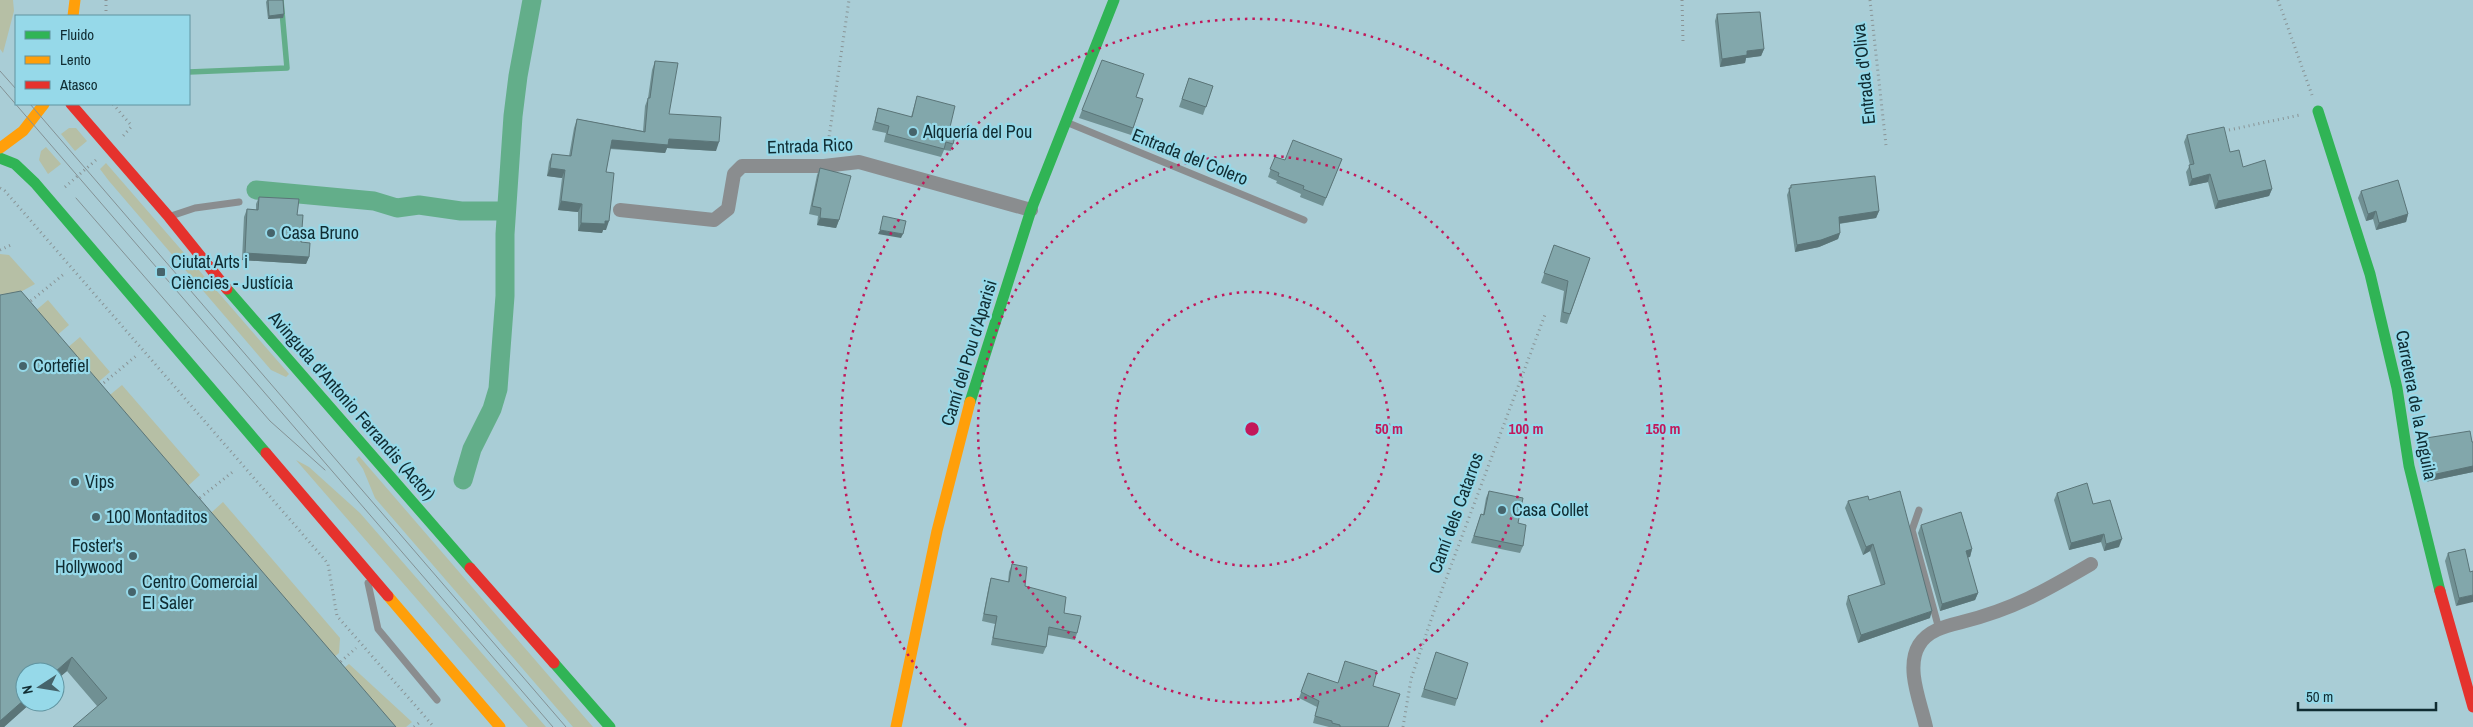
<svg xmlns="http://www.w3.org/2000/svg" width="2473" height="727" viewBox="0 0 2473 727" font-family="'Archivo Narrow',sans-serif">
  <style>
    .green { fill: #b6bfa5 }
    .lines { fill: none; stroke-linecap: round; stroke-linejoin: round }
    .stream { stroke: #63ae8a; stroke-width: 5.5 }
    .canal { stroke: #63ae8a; stroke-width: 19 }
    .path { stroke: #899496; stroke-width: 3; stroke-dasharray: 1 4; stroke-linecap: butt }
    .lane { stroke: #8a8d8f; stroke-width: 7 }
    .street { stroke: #8a8d8f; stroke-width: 14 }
    .fast { stroke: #30b455; stroke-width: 11 }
    .slow { stroke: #ff9f0a; stroke-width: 11 }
    .jam { stroke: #e5322d; stroke-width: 11 }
    .tram { stroke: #849295; stroke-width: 1 }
    .wall { fill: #709093 }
    .shaded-wall { fill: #5b7578 }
    .building { fill: #82a7ab; stroke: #5b7578 }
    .ring { fill: none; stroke: #c2185b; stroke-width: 2.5; stroke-dasharray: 2.5 5 }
    .poi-dot { fill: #46646b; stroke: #96d9e9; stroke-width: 2 }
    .labels { text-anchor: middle; stroke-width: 4.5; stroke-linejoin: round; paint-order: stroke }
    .street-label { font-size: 18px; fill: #102c32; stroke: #96d9e9 }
    .poi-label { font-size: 18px; fill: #102c32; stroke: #96d9e9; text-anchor: start }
    .centre { fill: #c2185b; stroke: #96d9e9; stroke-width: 2.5 }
    .ring-label { font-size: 15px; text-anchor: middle; font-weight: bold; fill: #c2185b; stroke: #96d9e9; stroke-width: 4.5; stroke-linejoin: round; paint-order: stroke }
  </style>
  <rect width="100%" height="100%" fill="#a9cdd6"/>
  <path class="green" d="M0,0H13L14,11L3,53L0,49Z
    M69,128H76L87,141L75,151L61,134Z
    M46,147L61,164L48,174L39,160L41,151Z
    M106,163L289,374L286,377L271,370L109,181L100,169Z
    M0,254L9,255L35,284L15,295L0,294Z
    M48,300L69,325L48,343L27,318Z
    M80,337L110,372L89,390L59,355Z
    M122,385L200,475L179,494L100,403Z
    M359,456L593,727H573L375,498L363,469L356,459Z
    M296,460L309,467L360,513L546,727H528Z
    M223,502L340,638L339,653L326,664L202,521Z
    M349,664L412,722L406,727H380L335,675Z"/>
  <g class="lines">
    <path class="stream" d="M189,72L287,68L281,0"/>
    <path class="canal" d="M256,190L374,201L397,208L419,205L461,211H506
      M463,480L472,449L492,409L498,389L505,296V234L513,116L518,76L532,0"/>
    <path class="path" d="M106,0V16
      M1682,0L1683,41
      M1870,0L1886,145
      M2278,0L2312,95
      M113,104L130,124L131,127L123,136
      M2229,130L2300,115
      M827,151L849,0
      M65,187L96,160
      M0,188L5,191L325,560L328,564L337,616L434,727
      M0,250L11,245
      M27,304L64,274
      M100,386L136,356
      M196,501L235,470
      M337,665L356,648
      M414,727L420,722
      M1403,727L1411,679L1434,611L1546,312"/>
    <path class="lane" d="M1066,122L1304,220
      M171,216L195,208L239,202
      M1919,510L1912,530L1939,629
      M368,583L378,629L437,700"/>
    <path class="street" d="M620,210L714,220L728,209L734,174L742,166H824L859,162L1031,210
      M1926,727C1921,703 1905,668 1919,645C1928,630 1946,626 1962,622C2014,609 2045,591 2091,564"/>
    <path class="fast" d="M2318,111L2370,274L2397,388L2409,466L2440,591
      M0,158L15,164L35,183L266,453
      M227,289L470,568
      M970,402L1031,210L1114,0
      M554,663L610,727"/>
    <path class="slow" d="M73,16L75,0
      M0,148L23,131L44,104
      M388,596L500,727
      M896,727L937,531L970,402"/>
    <path class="jam" d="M71,104L169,217L227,289
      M266,453L388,596
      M470,568L554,663
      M2440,591L2473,707"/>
    <path class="tram" d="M0,71L16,89
      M0,86L553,727
      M30,104L566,727
      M76,198L270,421L325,470"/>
  </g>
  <path class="wall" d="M267,0H283L284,14L283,18L268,19L266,2Z
    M1717,14L1764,49L1761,56L1746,58L1745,63L1720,67L1715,21Z
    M655,61L669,114L716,151L667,148L665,153L610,149L606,172V230H603L602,233L578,231V212L558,210L562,178L547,176L549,162L552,154L569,156L574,128L577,119L643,131L645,106L648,98L652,70Z
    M1189,78L1213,86L1203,115L1179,107Z
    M917,96L950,127L953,144L951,151L944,150L941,157L884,142L886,133L872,130L878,108L911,117Z
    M1136,97L1143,99L1131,135L1079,118L1082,110Z
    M2187,135L2243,167L2272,189L2269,196L2215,209L2208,182L2189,186L2186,172L2190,165L2184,142Z
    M1275,157L1285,160L1342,159L1323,206L1300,197L1301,194L1276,183L1277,181L1268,177Z
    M820,168L839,220L836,228L817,225L818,216L809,214L817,175Z
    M1791,185L1879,211L1876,218L1839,224L1840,233L1838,239L1819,247L1795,252L1787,195Z
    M2361,191L2408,214L2406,222L2376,230L2373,219L2366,221L2358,198Z
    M259,197L297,215L301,242L309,257L306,264L242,260L244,217L247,209L256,210V204Z
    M1554,245L1590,258L1567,324L1560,322L1564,291L1541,283Z
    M0,295L396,727L97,706L67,671L55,681V672L32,702L4,727H0Z
    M2420,439L2473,442V472L2425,482L2418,445Z
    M1489,491L1518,523L1523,546L1520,553L1471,543L1481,514L1483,515L1486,498Z
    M2057,493L2093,504L2119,547L2104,551L2101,542L2069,550L2054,500Z
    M1869,500L1930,618L1858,643L1846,604L1848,596L1881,586L1870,551L1863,555L1845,508L1848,501Z
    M1921,525L1972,549L1970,557H1967L1978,593L1975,600L1940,611L1918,533Z
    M2448,553L2470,572L2456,606L2445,561Z
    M1012,564L1025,586L1064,613L1077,633L1075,640L1048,635L1046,647L1043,654L991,645L995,624L982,621L989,585L991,578L1008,582L1009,572Z
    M1436,652L1457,699L1455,706L1421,697Z
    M1308,673L1338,683L1373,686L1388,727H1329L1313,723L1317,707L1299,698Z"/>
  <path class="shaded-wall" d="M284,14L283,18L268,19L269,16Z
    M1764,49L1761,56L1746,58L1745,63L1720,67L1722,59L1747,51Z
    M669,139L719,142L716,151L667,148L665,153L608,148L612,140Z
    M550,168L565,170L562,178L547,176Z
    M2210,174L2208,182L2189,186L2192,179Z
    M2272,189L2269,196L2215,209L2218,201Z
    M561,201L582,204L578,212L558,210Z
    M1879,211L1876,218L1836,224L1839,217Z
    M2376,211L2373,219L2366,221L2368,214Z
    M2408,214L2406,222L2376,230L2379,223Z
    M820,218L839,220L836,228L817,225Z
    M605,221H609L606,230H603L602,233L578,231L581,223Z
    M880,230L903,234L901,238L878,234Z
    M1840,233L1838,239L1819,247L1795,252L1797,245Z
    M245,253L309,257L306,264L242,260Z
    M2473,466V472L2425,482L2427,476Z
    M2104,534L2101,542L2069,550L2071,543Z
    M2122,539L2119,547L2104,551L2106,544Z
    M1873,544L1870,551L1863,555L1866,547Z
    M1972,549L1970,557L1963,559L1966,551Z
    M1978,593L1975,600L1940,611L1942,604Z
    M2473,595V602L2456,606L2459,598Z
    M1932,611L1930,618L1858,643L1861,635Z
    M72,657L67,671L55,681V672Z
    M25,699V702H32L4,727H0V721Z"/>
  <path class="building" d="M268,0H283L284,14L269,16Z
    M1760,12L1764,49L1747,51V55L1722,59L1717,14Z
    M1102,60L1144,74L1136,97L1143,99L1133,128L1082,110Z
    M655,61L678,63L669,114L721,117L719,142L669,139L668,145L612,140L606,172L614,173L609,221H605V224L581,223L582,204L561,201L565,170L550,168L552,154L571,156L577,119L645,132L648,98H650Z
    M1189,78L1213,86L1206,107L1182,99Z
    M917,96L955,106L950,127L957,129L953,144L946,142L944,149L887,134L889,126L875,122L878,108L912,117Z
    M2224,127L2230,152L2239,150L2243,167L2265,160L2272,189L2218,201L2210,174L2192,179L2189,165L2194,164L2187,135Z
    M1293,140L1342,159L1326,198L1303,189L1304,186L1278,176L1279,173L1270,169L1275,157L1285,160Z
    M820,168L851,176L839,220L820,218L821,208L812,206Z
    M1875,176L1879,211L1839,217L1840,233L1821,240L1797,245L1789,188H1791V185Z
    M2398,180L2408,214L2379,223L2376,211L2368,214L2361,191Z
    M259,197L299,199L297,215H303L301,242L310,243L309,257L245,253L247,209L258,210Z
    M883,216L906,221L903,234L880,230Z
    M1554,245L1590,258L1570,314L1563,312L1568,281L1544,273Z
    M21,291L396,727H73L107,698L72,657L55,672H25V699L0,721V295Z
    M2470,431L2472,442H2473V466L2427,476L2420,439Z
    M2087,483L2093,504L2110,500L2122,539L2106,544L2104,534L2071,543L2057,493Z
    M1489,491L1523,498L1518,523L1526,525L1523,546L1474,536L1481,514L1484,515Z
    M1900,491L1932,611L1861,635L1848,596L1885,584L1873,544L1866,547L1848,501L1868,496L1869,500Z
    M1961,512L1972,549L1966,551L1978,593L1942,604L1921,525Z
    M2465,549L2470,572L2473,571V595L2459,598L2448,553Z
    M1012,564L1027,567L1025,586L1066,597L1064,613L1081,616L1077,633L1049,627L1046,647L993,638L997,616L984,614L991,578L1009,582Z
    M1436,652L1468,663L1457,699L1424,689Z
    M1345,661L1377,671L1373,686L1400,694L1388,727H1340V725L1332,723V721L1315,716L1319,701L1301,692L1308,673L1338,683Z"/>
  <g class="ring">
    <circle cx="1252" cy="429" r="137"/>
    <circle cx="1252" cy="429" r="274"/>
    <path d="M966 725A411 411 0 1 1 1538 725"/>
  </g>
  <g class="poi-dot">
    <circle cx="913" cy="132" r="5"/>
    <circle cx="271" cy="233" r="5"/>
    <rect x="156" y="267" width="10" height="10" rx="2.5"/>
    <circle cx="23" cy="366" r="5"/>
    <circle cx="75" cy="482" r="5"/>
    <circle cx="1502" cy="510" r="5"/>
    <circle cx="96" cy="517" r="5"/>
    <circle cx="133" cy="556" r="5"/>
    <circle cx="132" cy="592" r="5"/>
  </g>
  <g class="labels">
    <g class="street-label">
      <text transform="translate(1864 74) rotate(-96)" y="6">Entrada d'Oliva</text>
      <text transform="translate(810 146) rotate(-2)" y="6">Entrada Rico</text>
      <text transform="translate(1190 157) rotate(22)" y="6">Entrada del Colero</text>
      <text transform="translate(969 353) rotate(-73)" y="6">Camí del Pou d'Aparisi</text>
      <text transform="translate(2416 405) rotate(79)" y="6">Carretera de la Anguila</text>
      <text transform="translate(352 406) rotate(49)" y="6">Avinguda d'Antonio Ferrandis (Actor)</text>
      <text transform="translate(1456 513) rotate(-70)" y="6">Camí dels Catarros</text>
    </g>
    <g class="poi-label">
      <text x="923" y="138">Alquería del Pou</text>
      <text x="281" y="239">Casa Bruno</text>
      <text x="171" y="268">Ciutat Arts i<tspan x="171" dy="21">Ciències - Justícia</tspan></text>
      <text x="33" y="372">Cortefiel</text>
      <text x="85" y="488">Vips</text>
      <text x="1512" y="516">Casa Collet</text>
      <text x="106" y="523">100 Montaditos</text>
      <text x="123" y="552" text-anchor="end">Foster's<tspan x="123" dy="21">Hollywood</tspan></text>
      <text x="142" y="588">Centro Comercial<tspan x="142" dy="21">El Saler</tspan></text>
    </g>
  </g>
  <circle cx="1252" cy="429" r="8" class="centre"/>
  <g class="ring-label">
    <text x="1389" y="434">50 m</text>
    <text x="1526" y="434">100 m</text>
    <text x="1663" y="434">150 m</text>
  </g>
  <rect x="15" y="15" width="175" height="90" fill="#96d9e9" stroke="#6094a0"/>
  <rect x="25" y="31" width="25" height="8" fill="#30b455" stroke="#6094a0"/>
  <text x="60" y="40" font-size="15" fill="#102c32">Fluido</text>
  <rect x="25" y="56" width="25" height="8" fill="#ff9f0a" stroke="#6094a0"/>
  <text x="60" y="65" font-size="15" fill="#102c32">Lento</text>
  <rect x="25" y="81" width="25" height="8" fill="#e5322d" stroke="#6094a0"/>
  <text x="60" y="90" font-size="15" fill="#102c32">Atasco</text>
  <g transform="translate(40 687) rotate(258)"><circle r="24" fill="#96d9e9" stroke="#6094a0"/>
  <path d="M0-4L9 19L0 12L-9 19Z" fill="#46646b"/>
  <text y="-8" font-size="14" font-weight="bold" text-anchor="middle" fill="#102c32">N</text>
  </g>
  <path d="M2298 702v8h138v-8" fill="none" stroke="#102c32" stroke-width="2.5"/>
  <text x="2306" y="702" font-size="15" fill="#102c32" stroke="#96d9e9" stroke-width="4" paint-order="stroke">50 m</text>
</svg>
